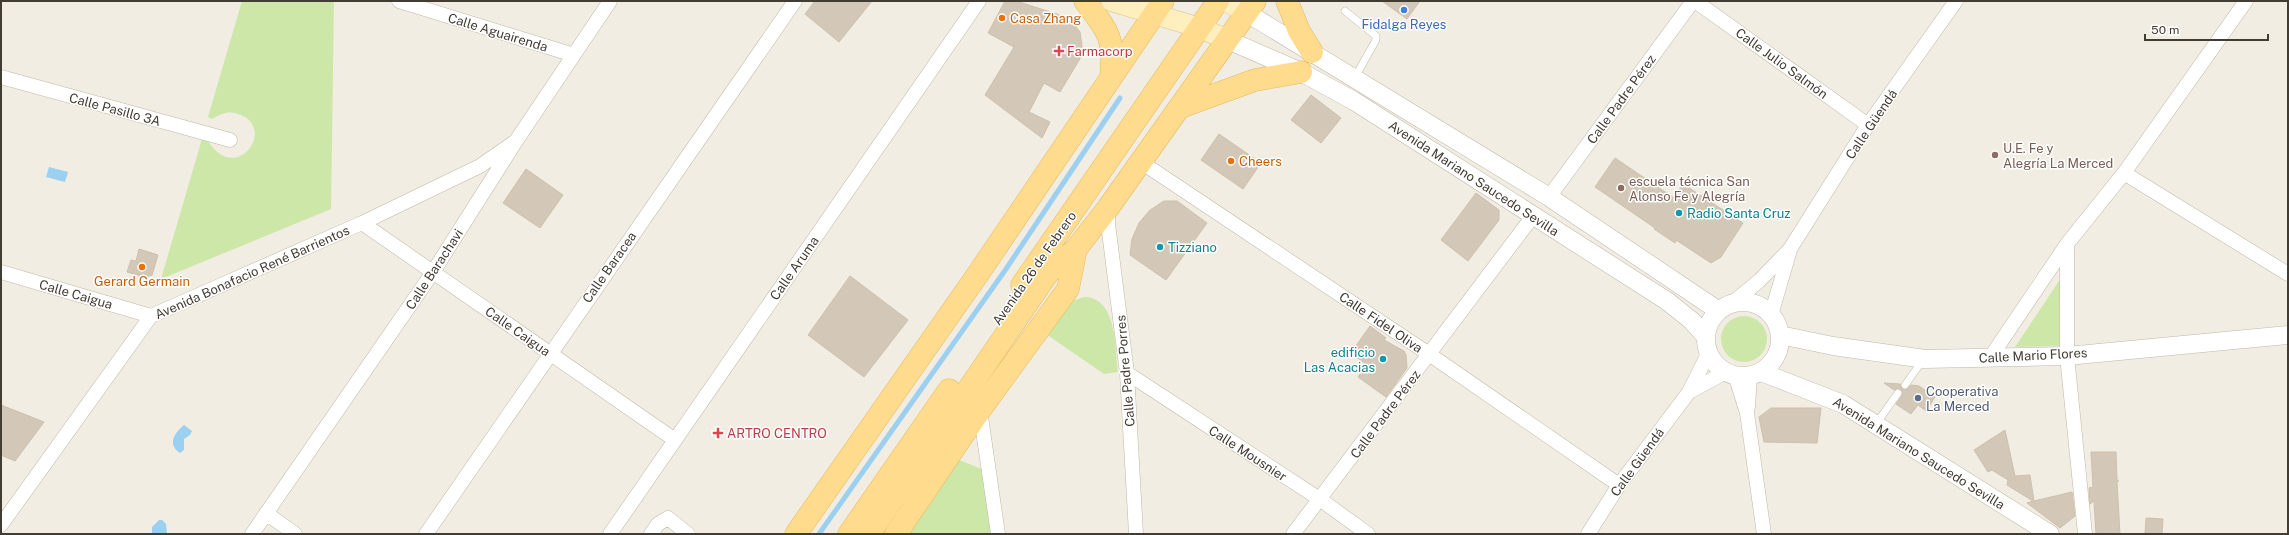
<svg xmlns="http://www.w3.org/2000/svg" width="2289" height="535" viewBox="0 0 2289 535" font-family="'Public Sans',sans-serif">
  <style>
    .green { fill: #cde7a9 }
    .water { fill: #9cd0f1 }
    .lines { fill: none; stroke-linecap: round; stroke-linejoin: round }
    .stream { stroke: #9cd0f1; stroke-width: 5 }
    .building { fill: #d3c8b7; stroke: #cebfab }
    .service-casing { stroke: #c0b7a8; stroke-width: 8 }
    .minor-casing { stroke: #c0b7a8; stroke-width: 15 }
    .tertiary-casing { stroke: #c0b7a8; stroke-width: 19 }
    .secondary-casing { stroke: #d6c292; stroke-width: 21 }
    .primary-casing { stroke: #e5b95c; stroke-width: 23 }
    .service { stroke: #fff; stroke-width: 7 }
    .minor { stroke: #fff; stroke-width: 14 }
    .tertiary { stroke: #fff; stroke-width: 18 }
    .secondary { stroke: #ffeebe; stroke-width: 20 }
    .primary { stroke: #ffdc8d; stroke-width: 22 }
    .shop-dot { fill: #3f7fe0; stroke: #fff; stroke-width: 1.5 }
    .food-dot { fill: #e8710a; stroke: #fff; stroke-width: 1.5 }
    .health-dot { fill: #e0444e; stroke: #fff; stroke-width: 1.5 }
    .education-dot { fill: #8d6e63; stroke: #fff; stroke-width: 1.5 }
    .culture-dot { fill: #0f9aa8; stroke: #fff; stroke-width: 1.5 }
    .service-dot { fill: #5c6f8a; stroke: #fff; stroke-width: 1.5 }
    .labels { text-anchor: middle; stroke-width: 3; stroke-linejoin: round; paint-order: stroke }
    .food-label { font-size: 13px; fill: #c56008; stroke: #fff; text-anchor: start }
    .shop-label { font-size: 13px; fill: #366cbe; stroke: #fff }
    .street-label { font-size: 13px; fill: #433c33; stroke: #fff }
    .health-label { font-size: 13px; fill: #be3a42; stroke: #fff; text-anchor: start }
    .education-label { font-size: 13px; fill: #785e54; stroke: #fff; text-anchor: start }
    .culture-label { font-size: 13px; fill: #0d838f; stroke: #fff; text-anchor: start }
    .service-label { font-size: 13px; fill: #4e5e75; stroke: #fff; text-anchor: start }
  </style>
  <rect width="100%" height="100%" fill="#f1ede2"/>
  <path class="green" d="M242,1H334L331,209L161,279L202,139H207C234,187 277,130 241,115C230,110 222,113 212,119L208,117Z
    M2061,280V346L2015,347L2059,281Z
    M1084,297C1117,297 1115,347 1118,372L1104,374L1046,334L1072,301Z
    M1721 339a23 23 0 1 1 46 0a23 23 0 1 1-46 0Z
    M957,459L984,470L993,534H906Z"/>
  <path class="water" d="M49,167L68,172L65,182L46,177Z
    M184,425L192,431L190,435L184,439V450L180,453C167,445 174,433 184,425Z
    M159,520H162L166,524L167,534L152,533V527Z"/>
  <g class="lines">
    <path class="stream" d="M819,534L1006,269L1120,98"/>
  </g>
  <path class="building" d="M815,1H872L839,42L805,14Z
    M1005,1H1016L1057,14L1072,22L1080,32L1082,46L1081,57L1060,92L1044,83L1029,112L1050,122L1042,138L985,95L1014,47L988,33Z
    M1382,1H1420L1407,19Z
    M1311,95L1341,118L1321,143L1291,120Z
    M1219,134L1261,163L1243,189L1201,160Z
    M1615,158L1674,198L1683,184L1743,223L1721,257L1711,263L1676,240L1675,243L1654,229L1655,228L1595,187Z
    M526,169L563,195L540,228L503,203Z
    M1476,193L1499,210V220L1468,261L1441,240Z
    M1164,201H1177L1207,223L1166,280L1130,255L1132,239L1139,223L1150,210Z
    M139,249L158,255L152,275L145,277L127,272L131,260L136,261Z
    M850,276L908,320L864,377L808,335Z
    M1370,326L1386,338L1384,340L1404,351L1406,355L1407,368L1386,397L1358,377L1366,364L1351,353Z
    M1884,383L1900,384L1902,389L1905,390L1911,385L1919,386L1935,397L1926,411L1918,405L1911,414L1896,404L1903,394L1901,389L1894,390Z
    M1,405L44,422L15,461L1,455Z
    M1771,408H1821L1817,443L1764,442L1759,417Z
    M2005,430L2015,476L2030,475L2034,501L2072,492L2075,516L2060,528L2027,503L2033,501L2007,485L2008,480L1992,470L1988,472L1974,450Z
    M2091,452H2116L2117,481H2119L2117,482L2120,534H2096L2094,501L2090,504L2089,488L2093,487Z
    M2146,518L2163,519L2162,534H2145Z"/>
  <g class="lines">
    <g class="service-casing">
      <path id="service" d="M1345,11L1376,36V40L1355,77
        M1905,385L1923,360
        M1876,424L1898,393"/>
    </g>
    <g class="minor-casing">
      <path id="minor" d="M399,1L574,55
        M1695,1L1868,125
        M1,77L230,140
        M1141,162L1429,354L1619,485
        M2124,173L2288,274
        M1549,197L1693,1
        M1108,208V224L1127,373L1136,534
        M362,223L675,440
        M2067,244V356L2085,534
        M1,272L151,316
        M1731,304L1759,281L1790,249L1868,125L1956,1
        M1771,315L1790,250
        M1990,358L2067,244L2124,173L2246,1
        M1127,373L1321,500L1368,534
        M1735,375L1747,413L1764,534
        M1689,392L1726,372
        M1748,407L1750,376
        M980,410L998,534
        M266,513L295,534
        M1,525L151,316L362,223L480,166L516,141
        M252,534L433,272L516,141L610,1
        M426,534L795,1
        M610,534L979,1
        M651,534L658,524L668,518L688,534
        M1293,534L1533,216
        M1588,534L1619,485L1689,392L1709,352"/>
    </g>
    <g class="tertiary-casing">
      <path id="tertiary" d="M1247,13L1549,197L1719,311
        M1228,40L1301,72L1354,101L1667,301L1692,321L1706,337
        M1706 339a37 37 0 1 1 74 0a37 37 0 1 1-74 0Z
        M1780,335L1833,346L1925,359L2067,356L2288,335
        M1761,372L1843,404L2050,534"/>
    </g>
    <g class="secondary-casing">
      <path id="secondary" d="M1111,1L1200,28L1228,40
        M1226,1L1247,13"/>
    </g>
    <g class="primary-casing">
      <path id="primary" d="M1085,1C1108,31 1115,38 1111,77
        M1287,1L1299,31L1312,52
        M1181,107L1255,80L1301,72
        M1022,285L1218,1
        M796,534L978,274L1163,1
        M849,534L949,390
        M869,534L1048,273L1076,249L1108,208L1255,1
        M896,534L980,410L1068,289L1076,249"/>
    </g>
    <use href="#service" class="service"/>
    <use href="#minor" class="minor"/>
    <use href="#tertiary" class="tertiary"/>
    <use href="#secondary" class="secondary"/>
    <use href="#primary" class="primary"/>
  </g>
  <circle class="shop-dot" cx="1404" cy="10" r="4"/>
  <g class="food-dot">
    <circle cx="1002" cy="18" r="4"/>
    <circle cx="1231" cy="161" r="4"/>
    <circle cx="142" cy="267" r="4"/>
  </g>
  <g class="health-dot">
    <path d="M1057 45h4v4h4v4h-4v4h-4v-4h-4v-4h4z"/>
    <path d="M716 427h4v4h4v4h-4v4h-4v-4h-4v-4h4z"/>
  </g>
  <g class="education-dot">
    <circle cx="1995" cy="155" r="4"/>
    <circle cx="1621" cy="188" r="4"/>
  </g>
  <g class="culture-dot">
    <circle cx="1679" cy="213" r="4"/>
    <circle cx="1160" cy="247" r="4"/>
    <circle cx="1383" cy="359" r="4"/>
  </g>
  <circle class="service-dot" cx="1918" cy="398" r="4"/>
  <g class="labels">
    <g class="food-label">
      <text x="1010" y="23">Casa Zhang</text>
      <text x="1239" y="166">Cheers</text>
      <text x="142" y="286" text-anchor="middle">Gerard Germain</text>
    </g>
    <g class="shop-label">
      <text x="1404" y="29">Fidalga Reyes</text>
    </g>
    <g class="street-label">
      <text transform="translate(498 32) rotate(17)" y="5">Calle Aguairenda</text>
      <text transform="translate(1782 63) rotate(36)" y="5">Calle Julio Salmón</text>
      <text transform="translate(1621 99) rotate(-54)" y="5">Calle Padre Pérez</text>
      <text transform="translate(115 109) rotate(15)" y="5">Calle Pasillo 3A</text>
      <text transform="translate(1871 124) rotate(-56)" y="5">Calle Güendá</text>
      <text transform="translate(1474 178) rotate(33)" y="5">Avenida Mariano Saucedo Sevilla</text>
      <text transform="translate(609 267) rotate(-55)" y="5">Calle Baracea</text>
      <text transform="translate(794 268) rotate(-55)" y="5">Calle Aruma</text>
      <text transform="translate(1034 268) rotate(-55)" y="5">Avenida 26 de Febrero</text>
      <text transform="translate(434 269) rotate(-57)" y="5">Calle Barachavi</text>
      <text transform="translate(252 272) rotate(-24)" y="5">Avenida Bonafacio René Barrientos</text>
      <text transform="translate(76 294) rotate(16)" y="5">Calle Caigua</text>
      <text transform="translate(1381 322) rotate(34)" y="5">Calle Fidel Oliva</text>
      <text transform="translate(518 331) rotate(35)" y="5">Calle Caigua</text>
      <text transform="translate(2033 355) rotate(-3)" y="5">Calle Mario Flores</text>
      <text transform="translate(1125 371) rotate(-95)" y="5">Calle Padre Porres</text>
      <text transform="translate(1385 414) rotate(-53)" y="5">Calle Padre Pérez</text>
      <text transform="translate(1248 453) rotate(33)" y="5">Calle Mousnier</text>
      <text transform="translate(1919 453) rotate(32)" y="5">Avenida Mariano Saucedo Sevilla</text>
      <text transform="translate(1637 462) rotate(-54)" y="5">Calle Güendá</text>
    </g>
    <g class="health-label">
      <text x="1067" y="56">Farmacorp</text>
      <text x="727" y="438">ARTRO CENTRO</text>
    </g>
    <g class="education-label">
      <text x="2003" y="153">U.E. Fe y<tspan x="2003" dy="15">Alegría La Merced</tspan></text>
      <text x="1629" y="186">escuela técnica San<tspan x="1629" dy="15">Alonso Fe y Alegría</tspan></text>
    </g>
    <g class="culture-label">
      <text x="1687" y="218">Radio Santa Cruz</text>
      <text x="1168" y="252">Tizziano</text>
      <text x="1375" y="357" text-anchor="end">edificio<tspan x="1375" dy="15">Las Acacias</tspan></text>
    </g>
    <g class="service-label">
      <text x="1926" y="396">Cooperativa<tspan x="1926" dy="15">La Merced</tspan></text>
    </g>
  </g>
  <rect width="2289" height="535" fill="none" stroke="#433c33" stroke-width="4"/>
  <path d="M2145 34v6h123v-6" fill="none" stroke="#433c33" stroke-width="2"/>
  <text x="2151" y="34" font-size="12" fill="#433c33" stroke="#ffffff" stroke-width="3" paint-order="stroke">50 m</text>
</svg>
